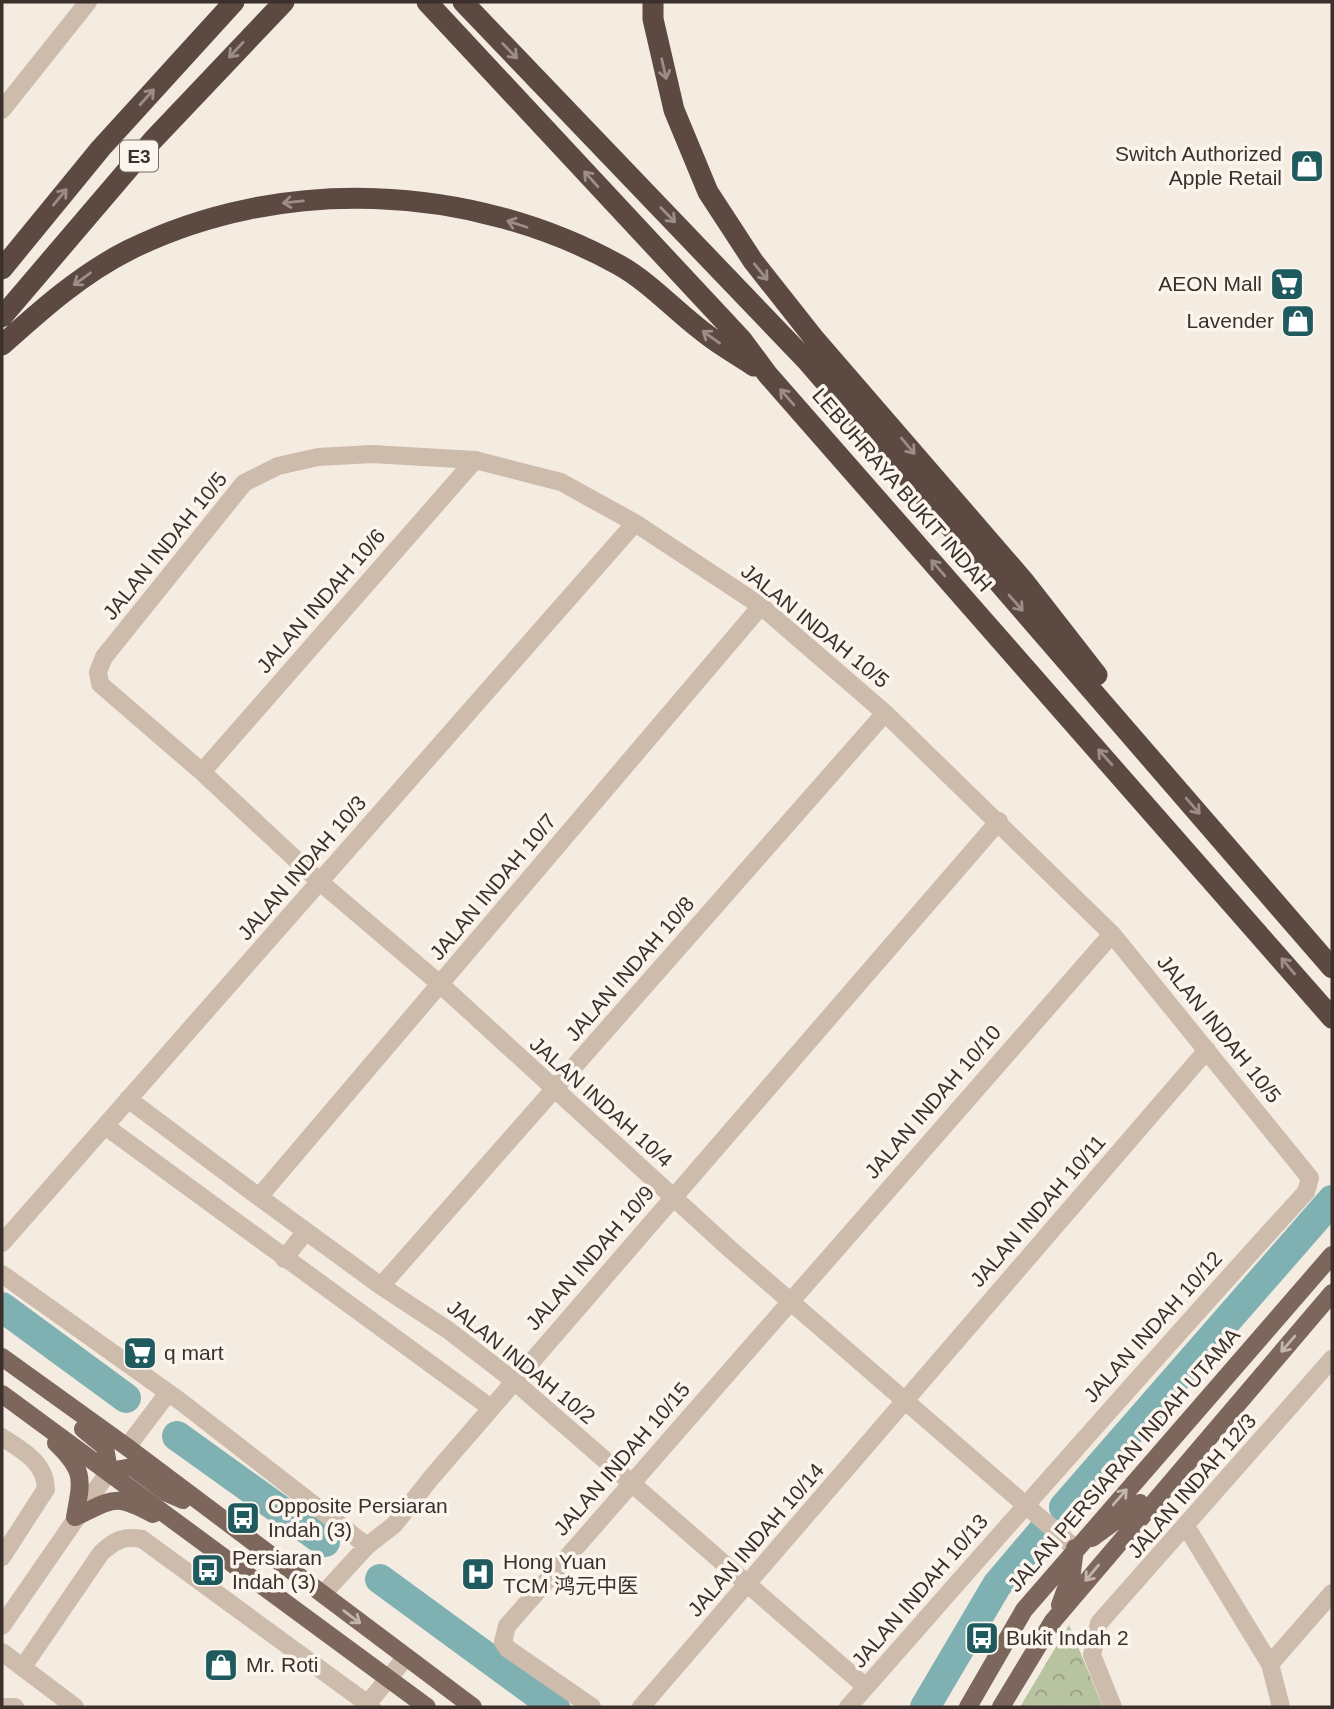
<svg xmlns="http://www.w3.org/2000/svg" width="1334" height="1709" viewBox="0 0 1334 1709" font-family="Helvetica,'Noto Sans SC',sans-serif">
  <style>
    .forest { fill: url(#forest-crowns) }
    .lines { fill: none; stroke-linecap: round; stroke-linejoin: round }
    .river { stroke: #7fb0b2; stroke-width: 30 }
    .minor { stroke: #cdbbac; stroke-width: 18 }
    .major { stroke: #7d675c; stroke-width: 18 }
    .highway { stroke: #5c4a42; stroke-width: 21 }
    .oneway { stroke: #9c8e87 }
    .oneway2 { stroke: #c2b5ac }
    .labels { text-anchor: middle; stroke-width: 7; stroke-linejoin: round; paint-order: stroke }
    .shield { fill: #fbf5ee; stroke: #756b66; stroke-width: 2 }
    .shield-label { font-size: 19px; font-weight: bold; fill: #3b302b }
    .poi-label { font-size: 21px; fill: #3b302b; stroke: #fbf5ee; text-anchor: start }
    .street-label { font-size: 21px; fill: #3b302b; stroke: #fbf5ee }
  </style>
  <defs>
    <pattern id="forest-crowns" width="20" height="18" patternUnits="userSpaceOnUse" patternTransform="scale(1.75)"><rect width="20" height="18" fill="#b8c4a0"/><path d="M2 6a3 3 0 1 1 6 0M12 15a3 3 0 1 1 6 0" fill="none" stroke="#97a083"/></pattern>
  </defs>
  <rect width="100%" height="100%" fill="#f4ebe1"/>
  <path class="forest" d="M1069,1625L1103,1707H1020Z"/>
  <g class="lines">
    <path class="river" d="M2,1307L126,1398
      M177,1436L325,1542
      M1064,1507L1332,1200
      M380,1579L555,1707
      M925,1707L997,1585L1042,1532"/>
    <path class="minor" d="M2,110L88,2
      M202,772L475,460
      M128,1099L259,1197L381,1286L448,1330L514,1381L866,1687
      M105,1126L491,1408
      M259,1197L761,606
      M2,1243L635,523
      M284,1259L306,1231
      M2,1274L180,1401L367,1546
      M381,1286L885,713
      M2,1437C22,1451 45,1461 46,1489L2,1557
      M127,1447L168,1393
      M1186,1526L1270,1664L1281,1707
      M323,1594L367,1546L394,1525L431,1478L999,821
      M2,1626L109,1471
      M2,1652L75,1707
      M1270,1664L1332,1593
      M23,1667L101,1553C115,1540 123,1536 142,1539L372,1707
      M6,1707H15
      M365,1707L406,1657
      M592,1707L508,1649L503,1642L507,1626L1112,934
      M641,1707L1207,1050
      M848,1707L866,1687C1012,1521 1157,1355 1306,1192L1310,1178L1112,934L885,713L761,606L635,523L561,482L475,460L372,454L318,457L278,466L244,483L104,657L98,672L100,684L202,772L320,882L440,984L731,1250L1075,1548
      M1113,1707L1092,1655L1099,1623L1332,1359"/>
    <path class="major" d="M2,1357L127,1447L473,1707
      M2,1394L427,1707
      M83,1429L105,1447L109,1471
      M56,1443C85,1471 82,1479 75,1517
      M109,1471L132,1467L167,1493L183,1500
      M75,1517C114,1499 114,1493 153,1514
      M1092,1538L1140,1503
      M1060,1605L1072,1572L1075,1548
      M968,1707L1024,1610L1332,1255
      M1001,1707L1053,1621L1332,1293"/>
    <path class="highway" d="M427,2L742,340L768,375L1332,1018
      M463,2L806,360L1332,968
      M653,2V19L674,110L708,192L753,261L813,337L1023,580L1097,675
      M2,269L101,148L234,2
      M2,317L153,140L284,2
      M2,345C41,310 81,274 129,250C280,175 471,183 619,265C651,283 676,312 706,334C721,346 738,355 754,366"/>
  </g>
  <defs><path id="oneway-shaft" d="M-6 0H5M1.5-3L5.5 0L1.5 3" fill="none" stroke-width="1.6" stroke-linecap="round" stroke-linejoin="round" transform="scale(1.75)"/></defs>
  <g class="oneway">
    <use href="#oneway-shaft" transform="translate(236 50) rotate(133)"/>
    <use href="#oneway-shaft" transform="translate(510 51) rotate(46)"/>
    <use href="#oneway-shaft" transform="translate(664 69) rotate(77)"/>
    <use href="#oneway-shaft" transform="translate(147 97) rotate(-48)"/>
    <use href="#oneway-shaft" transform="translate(591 179) rotate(-132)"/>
    <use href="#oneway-shaft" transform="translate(60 197) rotate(-50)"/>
    <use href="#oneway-shaft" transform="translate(293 202) rotate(174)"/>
    <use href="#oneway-shaft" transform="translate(668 215) rotate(46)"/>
    <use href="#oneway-shaft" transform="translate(517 224) rotate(-162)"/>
    <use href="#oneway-shaft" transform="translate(761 272) rotate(51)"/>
    <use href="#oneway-shaft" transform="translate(82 279) rotate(144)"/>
    <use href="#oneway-shaft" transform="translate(711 337) rotate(-145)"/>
    <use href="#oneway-shaft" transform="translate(787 397) rotate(-131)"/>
    <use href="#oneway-shaft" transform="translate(908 446) rotate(50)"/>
    <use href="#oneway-shaft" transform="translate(938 568) rotate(-131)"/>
    <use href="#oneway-shaft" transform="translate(1016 603) rotate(49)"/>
    <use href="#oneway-shaft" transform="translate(1105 757) rotate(-132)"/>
    <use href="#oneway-shaft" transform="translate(1193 806) rotate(49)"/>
    <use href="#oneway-shaft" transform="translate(1288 966) rotate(-130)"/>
  </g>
  <g class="oneway2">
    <use href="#oneway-shaft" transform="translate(1288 1344) rotate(131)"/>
    <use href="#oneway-shaft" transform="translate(1120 1497) rotate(-49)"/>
    <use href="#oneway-shaft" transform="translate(1092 1573) rotate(130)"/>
    <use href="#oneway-shaft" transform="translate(352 1617) rotate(37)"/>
  </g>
  <defs>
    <g id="shop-square" transform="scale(1.75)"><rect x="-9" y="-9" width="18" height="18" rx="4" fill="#1f5a5e" stroke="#fbf5ee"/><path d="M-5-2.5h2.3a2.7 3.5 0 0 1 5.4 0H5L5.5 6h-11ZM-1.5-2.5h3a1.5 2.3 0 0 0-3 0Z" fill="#fff"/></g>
    <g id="supermarket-square" transform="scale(1.75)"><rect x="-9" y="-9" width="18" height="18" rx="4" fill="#1f5a5e" stroke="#fbf5ee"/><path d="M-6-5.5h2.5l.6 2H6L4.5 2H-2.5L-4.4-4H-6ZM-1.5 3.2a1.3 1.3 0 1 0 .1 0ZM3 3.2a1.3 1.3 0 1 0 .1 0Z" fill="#fff"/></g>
    <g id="bus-square" transform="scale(1.75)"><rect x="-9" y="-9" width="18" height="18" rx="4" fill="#1f5a5e" stroke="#fbf5ee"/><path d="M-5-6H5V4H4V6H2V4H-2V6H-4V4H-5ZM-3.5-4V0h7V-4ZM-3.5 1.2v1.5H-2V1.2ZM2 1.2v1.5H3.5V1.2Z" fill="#fff"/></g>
    <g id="hospital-square" transform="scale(1.75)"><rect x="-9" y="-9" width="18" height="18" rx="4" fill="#1f5a5e" stroke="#fbf5ee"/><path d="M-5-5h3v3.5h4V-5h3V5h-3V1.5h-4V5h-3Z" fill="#fff"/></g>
  </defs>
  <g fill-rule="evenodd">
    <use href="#shop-square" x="1307" y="166"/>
    <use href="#supermarket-square" x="1287" y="284"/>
    <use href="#shop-square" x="1298" y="321"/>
    <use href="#supermarket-square" x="140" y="1353"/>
    <use href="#bus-square" x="243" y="1518"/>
    <use href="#bus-square" x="208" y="1570"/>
    <use href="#hospital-square" x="478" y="1574"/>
    <use href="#bus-square" x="982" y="1638"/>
    <use href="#shop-square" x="221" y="1665"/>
  </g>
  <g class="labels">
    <rect class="shield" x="120" y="140.5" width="38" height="31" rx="5"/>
    <g class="shield-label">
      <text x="139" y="163">E3</text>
    </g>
    <g class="poi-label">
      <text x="1282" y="161" text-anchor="end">Switch Authorized<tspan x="1282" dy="24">Apple Retail</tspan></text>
      <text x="1262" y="291" text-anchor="end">AEON Mall</text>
      <text x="1274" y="328" text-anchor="end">Lavender</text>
      <text x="164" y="1360">q mart</text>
      <text x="268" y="1513">Opposite Persiaran<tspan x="268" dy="24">Indah (3)</tspan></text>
      <text x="232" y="1565">Persiaran<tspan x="232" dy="24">Indah (3)</tspan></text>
      <text x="503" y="1569">Hong Yuan<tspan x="503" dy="24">TCM 鸿元中医</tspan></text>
      <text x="1006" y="1645">Bukit Indah 2</text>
      <text x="246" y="1672">Mr. Roti</text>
    </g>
    <g class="street-label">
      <text transform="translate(902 490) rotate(49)" y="7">LEBUHRAYA BUKIT INDAH</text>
      <text transform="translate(165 546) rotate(-51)" y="7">JALAN INDAH 10/5</text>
      <text transform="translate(321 601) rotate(-49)" y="7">JALAN INDAH 10/6</text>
      <text transform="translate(815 626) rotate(39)" y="7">JALAN INDAH 10/5</text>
      <text transform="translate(302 868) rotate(-49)" y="7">JALAN INDAH 10/3</text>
      <text transform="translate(493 887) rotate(-50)" y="7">JALAN INDAH 10/7</text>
      <text transform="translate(630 969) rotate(-49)" y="7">JALAN INDAH 10/8</text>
      <text transform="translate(1219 1029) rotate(51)" y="7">JALAN INDAH 10/5</text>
      <text transform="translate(601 1102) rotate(42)" y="7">JALAN INDAH 10/4</text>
      <text transform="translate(933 1102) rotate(-49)" y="7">JALAN INDAH 10/10</text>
      <text transform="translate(1038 1211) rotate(-49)" y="7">JALAN INDAH 10/11</text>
      <text transform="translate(590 1258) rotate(-49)" y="7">JALAN INDAH 10/9</text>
      <text transform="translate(1153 1327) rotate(-48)" y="7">JALAN INDAH 10/12</text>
      <text transform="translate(521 1362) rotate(39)" y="7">JALAN INDAH 10/2</text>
      <text transform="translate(622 1459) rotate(-49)" y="7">JALAN INDAH 10/15</text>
      <text transform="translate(1124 1460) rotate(-49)" y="7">JALAN PERSIARAN INDAH UTAMA</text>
      <text transform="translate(1192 1486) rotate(-49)" y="7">JALAN INDAH 12/3</text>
      <text transform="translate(756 1540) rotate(-49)" y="7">JALAN INDAH 10/14</text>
      <text transform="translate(920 1591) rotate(-49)" y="7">JALAN INDAH 10/13</text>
    </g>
  </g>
  <rect width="1334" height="1709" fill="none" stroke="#3b302b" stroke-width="7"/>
</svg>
